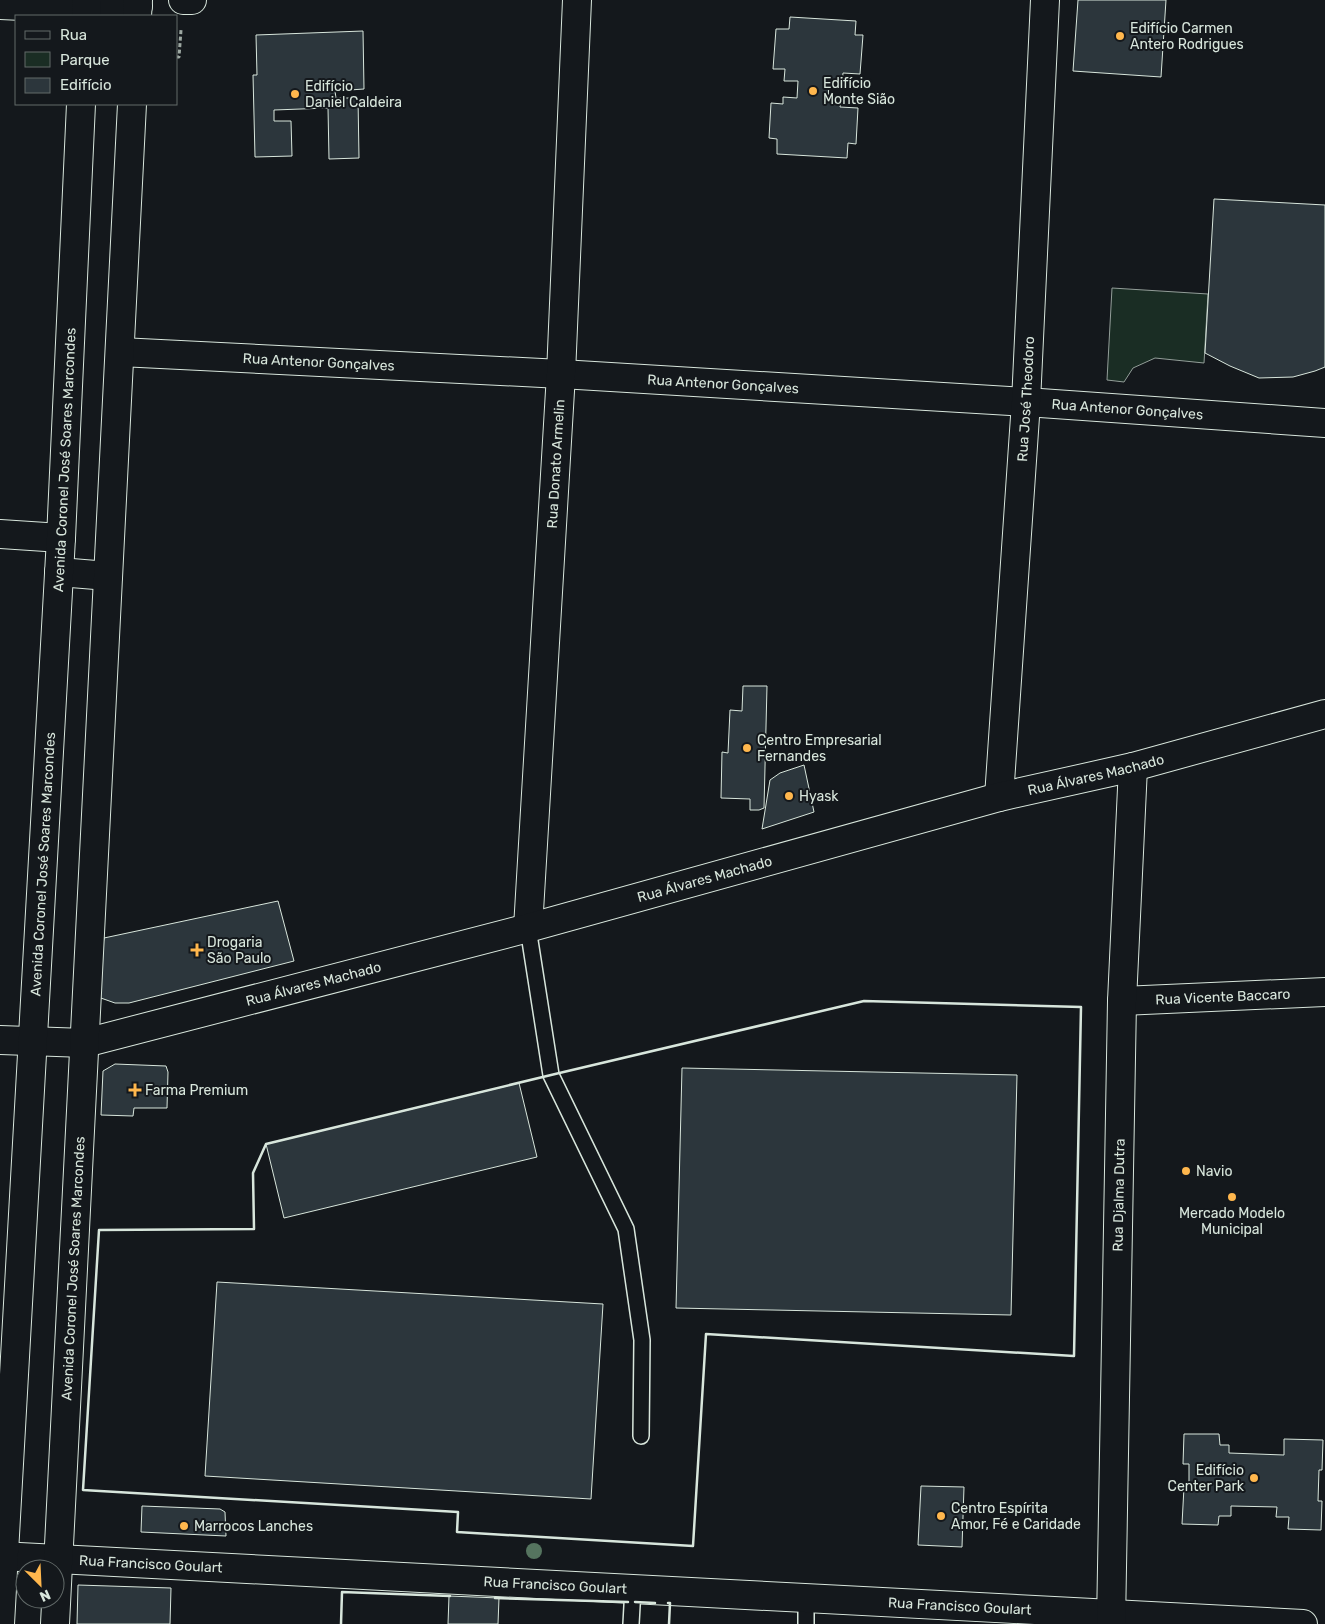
<svg xmlns="http://www.w3.org/2000/svg" width="1325" height="1624" viewBox="0 0 1325 1624" font-family="Rubik,sans-serif">
  <style>
    .green { fill: #1a2d24; stroke: #939e99 }
    .building { fill: #2c363c; stroke: #d8e6dc }
    .lines { fill: none; stroke-linecap: round; stroke-linejoin: round }
    .lane-casing { stroke: #d8e6dc; stroke-width: 18 }
    .street-casing { stroke: #d8e6dc; stroke-width: 30 }
    .secondary-casing { stroke: #d8e6dc; stroke-width: 30 }
    .path { stroke: #9da8a2; stroke-width: 3; stroke-dasharray: 4 2.5; stroke-linecap: butt }
    .lane { stroke: #14181c; stroke-width: 15 }
    .street { stroke: #14181c; stroke-width: 28 }
    .secondary { stroke: #14181c; stroke-width: 28 }
    .wall { stroke: #d8e6dc; stroke-width: 2.5 }
    .tree { fill: #55745f }
    .poi-dot { fill: #ffb74d; stroke: #14181c; stroke-width: 2 }
    .labels { text-anchor: middle; stroke-width: 4; stroke-linejoin: round; paint-order: stroke }
    .poi-label { font-size: 14px; fill: #d8e6dc; stroke: #14181c; text-anchor: start }
    .street-label { font-size: 14px; fill: #d8e6dc; stroke: #14181c }
  </style>
  <rect width="100%" height="100%" fill="#14181c"/>
  <path class="green" d="M1112,288L1208,294L1204,363L1155,358L1133,368L1124,382L1107,380Z"/>
  <path class="building" d="M1078,0H1166L1161,77L1073,71Z
    M790,17L856,21L855,35H863L860,74L843,73L842,84L829,83L828,100L841,101L840,107L858,108L856,144L848,143L847,158L777,154V139L769,138L771,103L783,104V97L797,98L798,81H784L785,69H773L776,29H789Z
    M363,31L364,89L335,91L336,98H358L359,158L329,159L328,108L274,110V121H291L292,156L255,157L253,75H257L256,35Z
    M1214,199L1325,205V367L1315,371L1293,377L1259,378L1230,366L1205,353Z
    M743,686H767L764,808L759,810H750V799L721,798L722,752L728,753L730,710L742,711Z
    M804,765L814,812L762,829L770,780L780,773Z
    M278,901L294,961L129,1003H115L98,997L97,982L104,938Z
    M115,1064L166,1066L168,1072L167,1108H134L133,1116L101,1115L103,1071Z
    M682,1068L1017,1075L1011,1315L676,1308Z
    M519,1083L537,1157L284,1218L266,1144Z
    M217,1282L603,1304L591,1499L205,1476Z
    M1184,1434H1219L1220,1445H1229V1453L1284,1455V1439L1323,1440L1322,1470H1319L1318,1501H1322L1321,1530L1288,1529L1289,1517H1276L1277,1507L1231,1506V1516H1219L1218,1525L1182,1524L1184,1487H1189V1464H1183Z
    M921,1486L964,1487L962,1547L918,1545Z
    M142,1506L220,1509L225,1512L226,1536L141,1532Z
    M78,1585L171,1588L170,1624H77Z
    M449,1596L499,1598L498,1624H448Z"/>
  <g class="lines">
    <g class="lane-casing">
      <path id="lane" d="M528,928L551,1075L626,1229L642,1340L641,1436
        M631,1624L633,1588
        M806,1624V1598"/>
    </g>
    <g class="street-casing">
      <g id="street">
        <path d="M0,5L87,9L138,6"/>
        <path id="s1" d="M120,352L561,374L1026,402L1325,423"/>
        <path d="M0,534L61,538"/>
        <path id="s2" d="M999,797L1026,402L1045,0"/>
        <path id="s3" d="M528,928L561,374L577,0"/>
        <path id="s4" d="M1122,1001L1325,992"/>
        <path id="s5" d="M0,1040L85,1043L528,928L999,797L1133,767L1325,714"/>
        <path id="s6" d="M0,1556L1303,1624"/>
        <path id="s7" d="M1111,1624L1122,1001L1133,767"/>
      </g>
    </g>
    <g class="secondary-casing">
      <g id="secondary">
        <path d="M183,0H192"/>
        <path d="M86,16L87,0"/>
        <path d="M137,16L138,0"/>
        <path d="M59,572L108,576"/>
        <path id="s8" d="M0,1624L61,538L81,104"/>
        <path id="s9" d="M55,1624L132,104"/>
      </g>
    </g>
    <path class="path" d="M176,57H179L181,30"/>
    <use href="#lane" class="lane"/>
    <use href="#street" class="street"/>
    <use href="#secondary" class="secondary"/>
    <path class="wall" d="M864,1001L1081,1007L1074,1356L706,1334L693,1546L457,1532L458,1512L83,1490L99,1230L254,1229L253,1173L266,1144L551,1075Z
      M495,1598L628,1602
      M635,1602L655,1603
      M668,1603H670L669,1624
      M341,1624L342,1592L450,1596"/>
  </g>
  <circle class="tree" cx="534" cy="1551" r="8"/>
  <g class="poi-dot">
    <circle cx="1120" cy="36" r="5"/>
    <circle cx="813" cy="91" r="5"/>
    <circle cx="295" cy="94" r="5"/>
    <circle cx="747" cy="748" r="5"/>
    <circle cx="789" cy="796" r="5"/>
    <path d="M194.5 942.5h5v5h5v5h-5v5h-5v-5h-5v-5h5z"/>
    <path d="M132.5 1082.5h5v5h5v5h-5v5h-5v-5h-5v-5h5z"/>
    <circle cx="1186" cy="1171" r="5"/>
    <circle cx="1232" cy="1197" r="5"/>
    <circle cx="1254" cy="1478" r="5"/>
    <circle cx="941" cy="1516" r="5"/>
    <circle cx="184" cy="1526" r="5"/>
  </g>
  <g class="labels">
    <g class="poi-label">
      <text x="1130" y="33">Edifício Carmen<tspan x="1130" dy="16">Antero Rodrigues</tspan></text>
      <text x="823" y="88">Edifício<tspan x="823" dy="16">Monte Sião</tspan></text>
      <text x="305" y="91">Edifício<tspan x="305" dy="16">Daniel Caldeira</tspan></text>
      <text x="757" y="745">Centro Empresarial<tspan x="757" dy="16">Fernandes</tspan></text>
      <text x="799" y="801">Hyask</text>
      <text x="207" y="947">Drogaria<tspan x="207" dy="16">São Paulo</tspan></text>
      <text x="145" y="1095">Farma Premium</text>
      <text x="1196" y="1176">Navio</text>
      <text x="1232" y="1218" text-anchor="middle">Mercado Modelo<tspan x="1232" dy="16">Municipal</tspan></text>
      <text x="1244" y="1475" text-anchor="end">Edifício<tspan x="1244" dy="16">Center Park</tspan></text>
      <text x="951" y="1513">Centro Espírita<tspan x="951" dy="16">Amor, Fé e Caridade</tspan></text>
      <text x="194" y="1531">Marrocos Lanches</text>
    </g>
    <g class="street-label">
      <text dy="5" stroke="none"><textPath href="#s1" startOffset="199">Rua Antenor Gonçalves</textPath></text>
      <text dy="5" stroke="none"><textPath href="#s1" startOffset="604">Rua Antenor Gonçalves</textPath></text>
      <text dy="5" stroke="none"><textPath href="#s2" startOffset="399">Rua José Theodoro</textPath></text>
      <text dy="5" stroke="none"><textPath href="#s1" startOffset="1009">Rua Antenor Gonçalves</textPath></text>
      <text dy="5" stroke="none"><textPath href="#s8" startOffset="1166">Avenida Coronel José Soares Marcondes</textPath></text>
      <text dy="5" stroke="none"><textPath href="#s3" startOffset="465">Rua Donato Armelin</textPath></text>
      <text dy="5" stroke="none"><textPath href="#s5" startOffset="1131">Rua Álvares Machado</textPath></text>
      <text dy="5" stroke="none"><textPath href="#s8" startOffset="761">Avenida Coronel José Soares Marcondes</textPath></text>
      <text dy="5" stroke="none"><textPath href="#s5" startOffset="726">Rua Álvares Machado</textPath></text>
      <text dy="5" stroke="none"><textPath href="#s5" startOffset="321">Rua Álvares Machado</textPath></text>
      <text dy="5" stroke="none"><textPath href="#s4" startOffset="101">Rua Vicente Baccaro</textPath></text>
      <text dy="5" stroke="none"><textPath href="#s7" startOffset="429">Rua Djalma Dutra</textPath></text>
      <text dy="5" stroke="none"><textPath href="#s9" startOffset="356">Avenida Coronel José Soares Marcondes</textPath></text>
      <text dy="5" stroke="none"><textPath href="#s6" startOffset="151">Rua Francisco Goulart</textPath></text>
      <text dy="5" stroke="none"><textPath href="#s6" startOffset="556">Rua Francisco Goulart</textPath></text>
      <text dy="5" stroke="none"><textPath href="#s6" startOffset="961">Rua Francisco Goulart</textPath></text>
    </g>
  </g>
  <rect x="15" y="15" width="162" height="90" fill="#14181c" stroke="#626a69"/>
  <rect x="25" y="31" width="25" height="8" fill="#14181c" stroke="#626a69"/>
  <text x="60" y="40" font-size="15" fill="#d8e6dc">Rua</text>
  <rect x="25" y="52" width="25" height="15" fill="#1a2d24" stroke="#626a69"/>
  <text x="60" y="65" font-size="15" fill="#d8e6dc">Parque</text>
  <rect x="25" y="78" width="25" height="15" fill="#2c363c" stroke="#626a69"/>
  <text x="60" y="90" font-size="15" fill="#d8e6dc">Edifício</text>
  <g transform="translate(40 1584) rotate(156)"><circle r="24" fill="#14181c" stroke="#626a69"/>
  <path d="M0-4L9 19L0 12L-9 19Z" fill="#ffb74d"/>
  <text y="-8" font-size="14" font-weight="bold" text-anchor="middle" fill="#d8e6dc">N</text>
  </g>
</svg>
